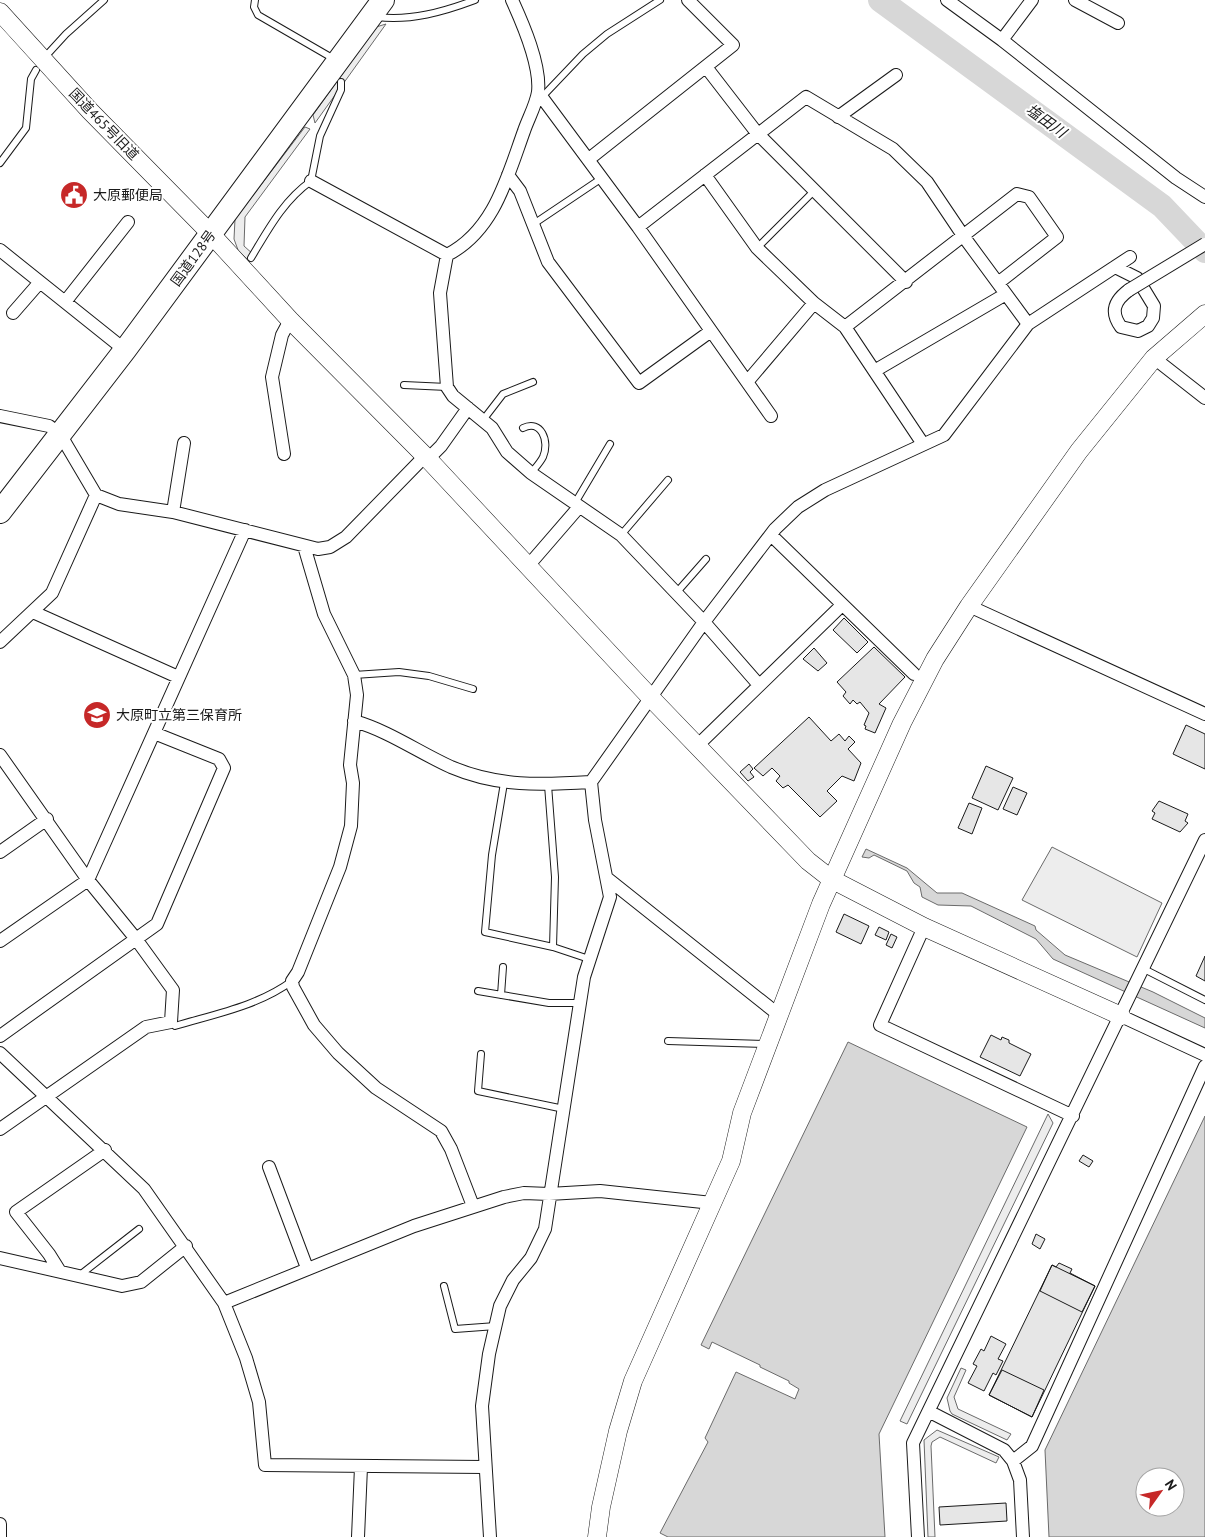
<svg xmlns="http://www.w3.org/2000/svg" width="1205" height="1537" viewBox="0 0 1205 1537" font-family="'PT Sans','Noto Sans JP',sans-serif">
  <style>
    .built { fill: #ededed; stroke: #6a6a6a }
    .water { fill: #d7d7d7; stroke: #6a6a6a; fill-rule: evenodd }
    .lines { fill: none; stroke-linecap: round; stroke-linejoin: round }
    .river { stroke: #d7d7d7; stroke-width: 24 }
    .building { fill: #e6e6e6; stroke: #1a1a1a }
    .lane-casing { stroke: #1a1a1a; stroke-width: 8 }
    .street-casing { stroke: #1a1a1a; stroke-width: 14 }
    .secondary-casing { stroke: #1a1a1a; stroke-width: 19 }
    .highway-casing { stroke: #1a1a1a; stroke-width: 24 }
    .lane { stroke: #fff; stroke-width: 6 }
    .street { stroke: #fff; stroke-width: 12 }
    .secondary { stroke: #fff; stroke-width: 18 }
    .highway { stroke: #fff; stroke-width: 22 }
    .street-bridge-casing { stroke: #1a1a1a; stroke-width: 14; stroke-linecap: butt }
    .street-bridge { stroke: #fff; stroke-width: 12 }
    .labels { text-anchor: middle; stroke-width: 4; stroke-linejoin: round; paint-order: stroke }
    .street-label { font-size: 14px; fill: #1a1a1a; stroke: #fff }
    .poi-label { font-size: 14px; fill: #1a1a1a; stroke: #fff; text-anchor: start }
    .water-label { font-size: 15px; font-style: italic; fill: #1a1a1a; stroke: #fff }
  </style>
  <rect width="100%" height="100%" fill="#fff"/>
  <path class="built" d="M386,24L315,123L313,115L376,27Z
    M305,127L310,129L245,217L244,246L254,255L250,262L238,250L234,239L235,219Z
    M1052,847L1162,903L1137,957L1022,900Z
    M1048,1114L1053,1123L907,1424L900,1421Z
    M961,1368L966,1370L954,1397L958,1409L1011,1434L1007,1440L952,1414L950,1411L947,1398Z
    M937,1430L999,1457L996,1463L940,1437L932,1442L931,1446L935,1537H928L924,1440Z"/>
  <path class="water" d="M866,849L907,868L937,893H962L1035,926L1036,930L1065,955L1153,992L1205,1018V1028L1053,959L1036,939L971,906L938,905L922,897L920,887L914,883L907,871L874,855L869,858L862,857Z
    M848,1042L1027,1127L879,1434L885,1537H668L660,1533L708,1442L705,1438L736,1372L795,1399L799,1389L789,1383V1381L760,1367V1365L712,1342L709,1349L701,1345Z
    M1205,1116V1537H1049L1045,1450ZM1145,1477H1175V1507H1145Z"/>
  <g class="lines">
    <path class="river" d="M880,0L1162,206L1205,251"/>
  </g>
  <path class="building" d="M844,618L868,642L857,653L833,630Z
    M874,647L905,677L879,704L886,708L875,733L865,729L866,726L864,725L869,713L860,702L857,704L853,700L850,704L843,696L846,692L837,682Z
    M814,648L827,663L818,671L803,659Z
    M809,717L831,741L839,734L845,741L849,736L855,742L848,749L861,763L854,781L842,776L827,791L837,801L820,817L788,785L783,788L776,781L780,776L772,768L763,776L754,768Z
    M1186,725L1205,734V769L1173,754Z
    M749,764L753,769L750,772L754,777L748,781L740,772Z
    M986,766L1013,778L998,810L972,798Z
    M1013,787L1027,793L1017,815L1003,809Z
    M1159,801L1188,814L1185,821L1188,823L1180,832L1152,819L1155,813L1152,811Z
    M969,803L982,808L972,834L958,828Z
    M844,914L869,926L861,944L836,932Z
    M879,927L889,932L886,940L875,935Z
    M891,934L897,937L892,948L886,945Z
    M1205,956V981L1196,976Z
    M991,1035L1001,1040L1002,1037L1009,1040V1043L1031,1054L1020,1076L980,1057Z
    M1083,1155L1093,1161L1089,1167L1079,1161Z
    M1036,1234L1045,1239L1040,1249L1032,1244Z
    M1059,1263L1072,1269L1070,1273L1095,1286L1082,1312L1040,1291L1052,1265L1056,1267Z
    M1052,1265L1095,1286L1032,1417L989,1395Z
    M991,1336L1006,1344L998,1359L1003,1361L996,1375L993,1373L984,1391L968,1383L977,1366L973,1364L981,1349L984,1351Z
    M1002,1370L1044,1390L1032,1417L989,1395Z
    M1006,1503L1007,1521L940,1525L939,1507Z"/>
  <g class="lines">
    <g class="lane-casing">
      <path id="lane" d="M255,0L254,7L258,15L334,59
        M377,17C411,21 443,12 475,0
        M44,58L66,34L104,0
        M542,97L583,54L607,34L660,0
        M0,163L26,128L31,79L36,70
        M532,225L602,178
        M757,248L815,190
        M251,258C268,230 283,201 311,181L320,136L341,90V82
        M404,385L447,387
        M483,420L503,394L533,382
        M523,428C541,419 550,441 543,457C540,463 535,468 531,473
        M575,503L610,444
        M621,535L668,480
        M677,592L706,559
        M354,675L399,672L429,676L473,689
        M504,783L492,855L485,932L553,947L589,959
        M548,785L555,877L553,947
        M1144,969L1205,1000
        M478,991L549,1003H580
        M501,995L503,967
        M171,1022L175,1026C215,1014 258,1006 292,981
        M668,1041L767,1044
        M481,1054L478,1091L564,1109
        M80,1275L139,1229
        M444,1286L455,1329L496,1326"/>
    </g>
    <g class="street-casing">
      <path id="street" d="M512,0C523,24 541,65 538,92C536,105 528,119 524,131C507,178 494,231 447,255L440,293L447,387L453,396L492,428L507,452L531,473L621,535L704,622L759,685
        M947,0L1002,40L1176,178L1205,197
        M1075,0L1118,23
        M1002,40L1032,0
        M706,67L757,133L906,282
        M538,92L638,227L771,416
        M838,117L896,75
        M589,159L733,45L688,0
        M508,175L520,191L548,262L639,383L711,331
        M705,175L757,248L814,303L845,327L1017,194L1029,197L1057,237L998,283
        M311,181L447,255
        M638,227L806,97L893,149L927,182L964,237L1028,324
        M0,250L125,350
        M1115,267L1137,278L1154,306L1153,318L1148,326L1138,331L1121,327C1110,312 1114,301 1129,290
        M65,302L128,222
        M13,313L40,282
        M845,327L923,444
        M1154,358L1205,398
        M876,370L1006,294
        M747,382L814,303
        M0,416L49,426L60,434L96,495L119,504L173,512L318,549L330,547L346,537L425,456
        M284,454L272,377L282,335L290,320
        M428,459L441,446L468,408
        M173,512L184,443
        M771,535L914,674
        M304,546L324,614L354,675L357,695L350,765L353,783L351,826L340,867L298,972L292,981L293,987L314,1025L338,1053L376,1088L441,1131L451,1149L473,1206
        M528,566L579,507
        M969,606L1205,714
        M33,612L178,677
        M0,642L52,593L96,495
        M354,721C389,731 418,752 451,767C498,787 541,785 591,782
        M697,746L842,605
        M0,755L88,880L136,939L173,990L171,1022L146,1027L0,1129
        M0,852L47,819
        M608,879L779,1015
        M924,927L880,1025L1073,1116
        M0,941L88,880L245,530
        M1121,1016L1205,1055
        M0,1036L157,924L224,768L219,759L154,733
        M0,1053L144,1189L224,1303L246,1358L259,1402L265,1465L484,1467
        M269,1167L307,1268
        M0,1258L122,1286L141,1282L186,1246
        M59,1270L49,1254L16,1212L105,1150
        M224,1303L414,1226L504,1197L524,1193L549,1194L600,1191L712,1203
        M930,1412L1004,1450L1013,1461L1020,1480L1023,1537
        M1013,1461L1032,1446L1205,1066
        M0,1524V1537
        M358,1537L361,1467
        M490,1537L482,1406L489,1354L500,1306L513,1280L531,1258L545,1229L584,977L610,897L595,820L591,782L704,622L775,529L798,507L825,490L944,435L1028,324L1130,257
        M918,1537L913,1443L1205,840"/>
    </g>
    <g class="secondary-casing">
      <path id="secondary" d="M0,12L90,111L211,234L290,320L428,459L651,698L808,861L831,879L924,927L1121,1016
        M597,1537L601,1507L618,1431L633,1381L731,1161L742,1113L821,904L902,723L935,659L969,606L1079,451L1154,358L1205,314"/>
    </g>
    <g class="highway-casing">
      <path id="highway" d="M0,512L125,350L383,0"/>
    </g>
    <use href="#lane" class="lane"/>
    <use href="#street" class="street"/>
    <use href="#secondary" class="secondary"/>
    <use href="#highway" class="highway"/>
    <g class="street-bridge-casing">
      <path id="street-bridge" d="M1129,290L1205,244"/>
    </g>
    <use href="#street-bridge" class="street-bridge"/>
  </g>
  <defs>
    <g id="civic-disc" transform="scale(1.4375)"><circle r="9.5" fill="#c62828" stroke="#fff"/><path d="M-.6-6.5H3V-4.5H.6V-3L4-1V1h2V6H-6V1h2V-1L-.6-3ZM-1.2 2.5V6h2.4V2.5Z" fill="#fff"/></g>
    <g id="school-disc" transform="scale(1.4375)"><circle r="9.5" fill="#c62828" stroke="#fff"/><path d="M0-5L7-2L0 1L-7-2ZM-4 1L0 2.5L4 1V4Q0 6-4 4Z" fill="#fff"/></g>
  </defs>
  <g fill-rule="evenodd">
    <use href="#civic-disc" x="74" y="195"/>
    <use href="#school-disc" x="97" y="715"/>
  </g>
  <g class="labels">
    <g class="street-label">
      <text transform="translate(104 124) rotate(46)" y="5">国道465号旧道</text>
      <text transform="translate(193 258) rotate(-54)" y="5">国道128号</text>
    </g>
    <g class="poi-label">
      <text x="93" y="200">大原郵便局</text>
      <text x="116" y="720">大原町立第三保育所</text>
    </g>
    <g class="water-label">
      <text transform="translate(1046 121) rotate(36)" y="5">塩田川</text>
    </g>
  </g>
  <g transform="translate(1160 1492) rotate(57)"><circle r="24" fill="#ffffff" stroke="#a3a3a3"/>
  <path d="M0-4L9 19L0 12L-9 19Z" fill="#c62828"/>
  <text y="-8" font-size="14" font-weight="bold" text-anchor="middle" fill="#1a1a1a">N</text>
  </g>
</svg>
